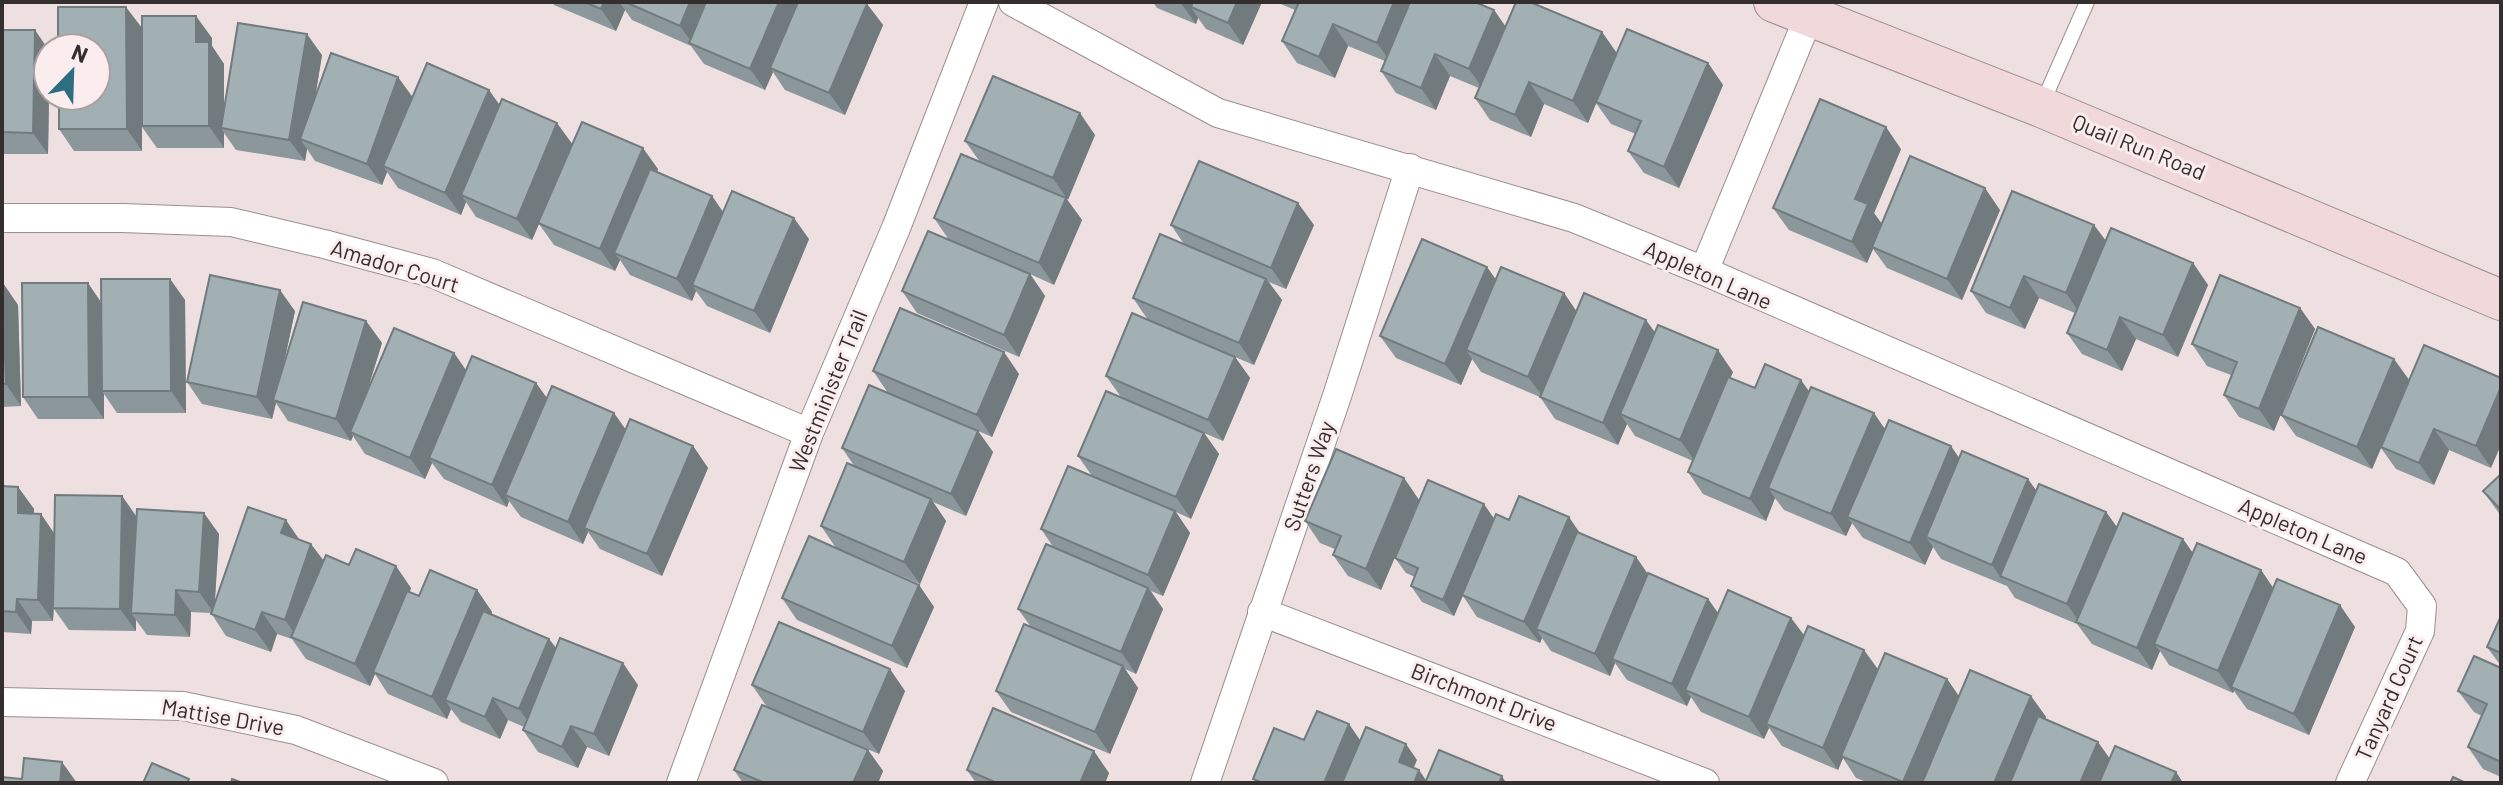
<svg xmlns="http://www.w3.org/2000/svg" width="2503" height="785" viewBox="0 0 2503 785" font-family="Barlow,sans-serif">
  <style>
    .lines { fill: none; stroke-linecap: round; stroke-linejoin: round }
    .lane-casing { stroke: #9c8e8f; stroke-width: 16 }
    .street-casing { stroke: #9c8e8f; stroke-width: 30 }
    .secondary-casing { stroke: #9c8e8f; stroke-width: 42 }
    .lane { stroke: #fff; stroke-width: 14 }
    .street { stroke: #fff; stroke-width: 28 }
    .secondary { stroke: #f0d8db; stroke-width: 40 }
    .wall { fill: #8b979b }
    .shaded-wall { fill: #717b7e }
    .building { fill: #a2b0b4; stroke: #717b7e; stroke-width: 2 }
    .labels { text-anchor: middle; stroke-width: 6; stroke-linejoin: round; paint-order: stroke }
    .street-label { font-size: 22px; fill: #342e2e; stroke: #fbeced }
  </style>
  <rect width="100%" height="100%" fill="#eedfe0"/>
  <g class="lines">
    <g class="lane-casing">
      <path id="lane" d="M2042,104L2087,2"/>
    </g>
    <g class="street-casing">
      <path id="street" d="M1013,2L1218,113L1574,218L1704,271L2397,572L2422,606L2420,631L2350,783
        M2,218H122L231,222L324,244L432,273L809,433
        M1704,271L1809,16
        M1262,612L1705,783
        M2,702L183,706L296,730L434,783
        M681,783L809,433L896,228L984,2
        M1205,783L1337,396L1410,168"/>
    </g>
    <g class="secondary-casing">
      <path id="secondary" d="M1774,2L2041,107L2501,300"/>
    </g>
    <use href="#lane" class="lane"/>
    <use href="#street" class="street"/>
    <use href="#secondary" class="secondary"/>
  </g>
  <path class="wall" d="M552,2H864L867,4L883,25L845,115L785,90L773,72L765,90L704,64L691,46L632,20L625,10L616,31L554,5Z
    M1153,2H1262L1243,45L1206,29L1198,18L1196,24L1157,8Z
    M1276,2H1475L1494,10L1506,27L1602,32L1617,53L1708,63L1723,85L1679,188L1644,173L1628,151L1636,134L1611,124L1596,103L1588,123L1544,104L1531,137L1490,120L1475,98L1479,88L1450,76L1436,110L1396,93L1381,71L1385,61L1348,46L1335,78L1297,63L1282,41L1295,10Z
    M2,30L48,96H49L48,154H2Z
    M212,38V46L224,64V107L322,55L315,97H412L500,104L572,144L658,169L657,172L712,196L723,212L809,239L770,333L707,306L696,291L692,301L630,275L620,260L615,271L554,245L539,224L532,240L476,217L466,202L461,215L398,188L387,172L382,185L315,161L307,149L305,161L236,150L224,133V148H157L142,127V151H74L59,129Z
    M1095,135L1067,200L1082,220L1054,285L1030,274L1045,296L1019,357L917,313L902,291L949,240L934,218L980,162L965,141Z
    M1901,149L1874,213L1882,224L2000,210L1962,300L1887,268L1873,249L1867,263L1789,230L1773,208Z
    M1171,225H1314L1286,289L1269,282L1282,300L1254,365L1235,357L1250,378L1223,441L1204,433L1219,454L1191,519L1176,512L1190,533L1163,596L1151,591L1163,609L1136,674L1125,669L1138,688L1110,754L1011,712L996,691L1031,627L1018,609L1054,548L1041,529L1092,476L1078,456L1121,397L1106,376L1148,320L1133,298L1184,244Z
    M2106,241L2193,263L2208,285L2178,357L2136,339L2122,371L2082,354L2067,333L2075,313L2039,298L2025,329L1986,313L1971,291Z
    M170,279L185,300L186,413H117L104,394V419H38L23,397L101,302Z
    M1496,280L1564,293L1576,311L1655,332L1733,372L1730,378L1755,388L1809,391L1885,429L1959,458L2036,490L2106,512L2117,527L2193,553L2261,570L2273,588L2355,627L2309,735L2247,709L2234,691L2233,693L2169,665L2160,651L2152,670L2092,644L2077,624L2015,598L2007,586L1941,559L1933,547L1925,565L1863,538L1852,523L1846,536L1784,510L1775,498L1766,521L1703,494L1688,472L1693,461L1635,436L1627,424L1618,445L1555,419L1540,397L1481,372L1472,359L1461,385L1396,358L1380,336Z
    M2,283L18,305L21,406L2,407Z
    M2300,308L2315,329L2274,431L2239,417L2224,395L2231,375L2207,366L2192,344Z
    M295,311L284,363L366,321L382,343L365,396L454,353L466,370L536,383L547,398L626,430L693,446L708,468L662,576L600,549L588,532L583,544L521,517L509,501L507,507L444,479L432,463L425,479L365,454L353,436L351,441L288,421L276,403L272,419L202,404L187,382Z
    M2424,345L2491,468L2449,450L2434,485L2396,469L2381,448L2372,469L2296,436L2281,415L2409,380Z
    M873,371L1019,374L992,437L978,431L993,452L966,516L933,502L946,521L920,584L836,548L821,526L855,467L842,448L888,393Z
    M2501,474V516L2483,491Z
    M1404,478L1419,500L1381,590L1348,576L1333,555L1335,549L1320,543L1305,521Z
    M2,486L18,487L34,509V514H41L54,534L122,496L137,517L219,534L215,601L299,539L323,561L349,565L411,588L410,592L419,596L477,590L492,612V614L549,639L556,648L638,685L609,756L587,747L578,768L538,752L523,730L524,727L508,720L500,739L461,722L451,709L447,719L388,694L375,674L370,686L306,659L292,639L277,634L271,652L226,636L211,613L191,612L190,637L147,635L136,620V631L69,630L54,609L53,621H32L31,634L2,632Z
    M1494,519L1509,520L1580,534L1636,557L1648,574L1708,599L1718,613L1791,618L1804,636L1878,669L1947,679L1959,696H2031L2046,717L2045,719L2109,758L2176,772L2183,783H1869L1856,778L1843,758L1838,770L1782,746L1769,728L1764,739L1701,712L1691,697L1687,706L1627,680L1615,663L1610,676L1551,651L1542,638L1540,643L1477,617L1463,596L1454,616L1422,602L1411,586L1415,577L1406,573L1395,558Z
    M919,585L934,607L907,668L797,620L782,598Z
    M2501,616V666L2487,647Z
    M2501,668V777L2483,769L2468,747L2482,716L2474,712L2458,691Z
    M752,685L905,691L879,754L767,707Z
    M868,750L883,771L878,783H743L734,770Z
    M967,770L1109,773L1105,783H976Z"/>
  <path class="shaded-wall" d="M604,2H619L625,10L616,31L601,9Z
    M690,2H715L693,44L680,26Z
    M779,2H803L770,68L773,72L765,90L750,69Z
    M1180,2H1205L1191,7L1198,18L1196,24Z
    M1237,2H1262L1243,45L1228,23Z
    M1394,2H1419L1392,64L1377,43Z
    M867,4L883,25L845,115L829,93Z
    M126,7L142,28V151L127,129Z
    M1494,10L1509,32L1484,90L1469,69Z
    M196,16L212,38V46L224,64V129L221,128L224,133V148L209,126L196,42Z
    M1333,24L1348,46L1335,78L1319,57Z
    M35,30L48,49V96H49L48,154L33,133Z
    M1602,32L1617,54L1588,123L1573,101Z
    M307,34L322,55L308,142L300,139L307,149L305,161L289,140Z
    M1435,54L1450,76L1436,110L1421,88Z
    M1708,63L1723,85L1679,188L1664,167Z
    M398,77L414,99L383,166L387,172L382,185L367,164Z
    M1529,82L1544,104L1531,137L1515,115Z
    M489,90L504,111L461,195L466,202L461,215L445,193Z
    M1080,113L1095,135L1068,200L1053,178Z
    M557,123L573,145L532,240L517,219Z
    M1886,127L1901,149L1874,213L1883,226L1872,247L1873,249L1867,263L1852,242L1855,199Z
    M643,148L658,169L622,256L614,253L620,260L615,271L600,249Z
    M1985,188L2000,210L1962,300L1947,279Z
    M712,196L727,218L692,285L696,291L692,301L677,279Z
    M1066,198L1082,220L1054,285L1039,263Z
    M1298,203L1314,225L1286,289L1271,268Z
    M794,218L809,239L770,333L754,311Z
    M2094,225L2110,246L2081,315L2066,293Z
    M2193,263L2208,285L2178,357L2163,335Z
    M1487,267L1502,288L1466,350L1472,359L1461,385L1445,364Z
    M1030,274L1045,296L1019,357L1004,335Z
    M2024,276L2039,298L2025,329L2010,308Z
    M170,279L185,300L186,413L171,391Z
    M1266,279L1282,300L1254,365L1239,343Z
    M3,283L18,305L21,406L6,384Z
    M88,283L103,305L102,391L104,394V419L89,397Z
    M280,290L295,311L276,400H273L276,403L272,419L257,397Z
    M1564,293L1579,315L1544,398L1528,377Z
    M2300,308L2315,329L2274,431L2259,409Z
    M2120,317L2136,339L2122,371L2107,350Z
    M1646,320L1662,342L1620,414L1627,424L1618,445L1603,423Z
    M366,321L382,343L354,434L350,432L353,436L351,441L336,419Z
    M1718,350L1733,372L1695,461L1680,440Z
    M1004,352L1019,374L992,437L977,415Z
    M454,353L469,375L429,458L432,463L425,479L410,458Z
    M1235,357L1250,378L1223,441L1208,420Z
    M2394,359L2410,381L2372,469L2357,447Z
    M1801,380L1816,401L1768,488L1775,498L1766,521L1750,499Z
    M536,383L551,404L505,495L509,501L507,507L492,485Z
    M2501,387V445L2491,468L2476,446Z
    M614,413L629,434L584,528L588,532L583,544L568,522Z
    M1874,413L1889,435L1847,517L1852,523L1846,536L1831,514Z
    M2434,429L2449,450L2434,485L2419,463Z
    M978,431L993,452L966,516L951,494Z
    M1204,433L1219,454L1191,519L1176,497Z
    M693,446L708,468L662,576L647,554Z
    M1951,446L1966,468L1926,537L1933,547L1925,565L1910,543Z
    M1404,478L1419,500L1381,590L1366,569Z
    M2028,479L2043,500L2000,576L2007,587L1992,565Z
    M18,487L34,509L33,535L18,513Z
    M122,496L137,518L131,613L136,620V631L120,609Z
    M931,499L946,521L920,584L904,562Z
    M1484,504L1495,520L1454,616L1443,600Z
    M1175,511L1190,533L1163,596L1148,575Z
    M2106,512L2121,533L2082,626L2067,604Z
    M204,513L219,534L214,613L199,592Z
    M41,514L56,536L53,621L38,600Z
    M1569,517L1584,539L1536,629L1542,638L1540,643L1524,622Z
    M286,520L301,542L281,533Z
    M2183,539L2198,560L2154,644L2160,651L2152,670L2137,648Z
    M311,544L327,565L300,641L285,620Z
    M1636,557L1651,579L1612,659L1615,663L1610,676L1595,654Z
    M396,566L411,588L375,673L373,672L375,674L370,686L355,664Z
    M2261,570L2276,592L2231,687L2234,691L2233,693L2218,671Z
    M919,585L934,607L907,668L892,646Z
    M1148,588L1163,609L1136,674L1121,652Z
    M176,590L191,612L190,637L175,615Z
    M477,590L492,612L454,704L445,700L451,709L447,719L432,697Z
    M17,599L32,621L31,634L16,612Z
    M1708,599L1723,620L1685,690L1691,697L1687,706L1672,684Z
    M2340,605L2355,627L2309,735L2294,714Z
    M262,612L277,634L271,652L255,630Z
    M1791,618L1807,639L1766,724L1769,728L1764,739L1749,717Z
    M549,639L565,660L535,731L519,709Z
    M1864,650L1880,672L1841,756L1843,758L1838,770L1823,748Z
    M623,663L638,685L609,756L594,734Z
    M1123,666L1138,688L1110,754L1095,732Z
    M890,669L905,691L879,754L863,732Z
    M1947,679L1962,701L1927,783H1903Z
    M2031,696L2046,717L2018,783H1994Z
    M493,698L508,720L500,739L485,717Z
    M1349,724L1360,740L1342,783H1324Z
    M571,726L587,747L578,768L562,747Z
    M2098,742L2113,763L2105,783H2080Z
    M1406,744L1417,760L1410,777L1399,762Z
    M868,750L883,771L878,783H853Z
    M1094,751L1109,773L1105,783H1080Z
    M62,762L77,783H60Z
    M1419,770L1428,783H1414Z
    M2176,772L2183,783H2171Z
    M1502,776L1506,783H1499Z"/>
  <path class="building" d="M584,2H604L601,9Z
    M625,2H690L680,26Z
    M706,2H779L750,69L689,43Z
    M798,2H864L867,4L829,93L770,68Z
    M1193,2H1237L1228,23L1191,7Z
    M1299,2H1394L1377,43L1333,24L1319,57L1282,41Z
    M1410,2H1475L1494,10L1469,69L1435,54L1421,88L1381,71Z
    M1516,2H1530L1602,32L1573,101L1529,82L1515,115L1475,98Z
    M58,7H126L127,129H59V96H96V48H58Z
    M142,16H196V42H209V126H142Z
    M238,23L307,34L289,140L221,128Z
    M1627,29L1708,63L1664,167L1628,151L1641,121L1596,102Z
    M2,30H35L33,133L2,132Z
    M331,53L398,77L367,164L300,139Z
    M427,63L489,90L445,193L383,166Z
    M993,76L1080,113L1053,178L965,141Z
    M502,99L557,123L517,219L461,195Z
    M1820,99L1886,127L1855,199L1868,204L1852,242L1773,208Z
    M582,122L643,148L600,249L538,223Z
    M961,154L1066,198L1039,263L934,218Z
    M1910,156L1985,188L1947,279L1872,247Z
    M1199,161L1298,203L1271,268L1171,225Z
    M650,169L712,196L677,279L614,253Z
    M732,191L794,218L754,311L692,285Z
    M2012,191L2094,225L2066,293L2024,276L2010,308L1971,291Z
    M2111,228L2193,263L2163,335L2120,317L2107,350L2067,333Z
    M928,231L1030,274L1004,335L902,291Z
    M1160,234L1266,279L1239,343L1133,298Z
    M1422,239L1487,267L1445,364L1380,336Z
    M1501,267L1564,293L1528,377L1466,350Z
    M210,275L280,290L257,397L187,382Z
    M2220,275L2300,308L2259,409L2224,395L2237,362L2192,344Z
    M101,279H170L171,391H102Z
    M2,283L6,384H2Z
    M22,283H88L89,397H23Z
    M1584,293L1646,320L1603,423L1540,397Z
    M303,302L366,321L336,419L273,400Z
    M900,308L1004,352L977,415L873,371Z
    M1132,313L1235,357L1208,420L1106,376Z
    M1658,325L1718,350L1680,440L1620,414Z
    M2318,327L2394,359L2357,447L2281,415Z
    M394,328L454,353L410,458L350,432Z
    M2424,345L2501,378V387L2476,446L2434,429L2419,463L2381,447Z
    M472,356L536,383L492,485L429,458Z
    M1765,364L1801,380L1750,499L1688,472L1728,377L1755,388Z
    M869,385L978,431L951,494L842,448Z
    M552,386L614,413L568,522L505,495Z
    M1811,387L1874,413L1831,514L1768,488Z
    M1106,391L1204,433L1176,497L1078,456Z
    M630,419L693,446L647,554L584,528Z
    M1889,420L1951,446L1910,543L1847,517Z
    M1336,449L1404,478L1366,569L1333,555L1341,536L1305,521Z
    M1962,451L2028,479L1992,565L1926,537Z
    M847,463L931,499L904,562L821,526Z
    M1068,466L1175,511L1148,575L1041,529Z
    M2501,474V510L2483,491Z
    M1428,480L1484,504L1443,600L1411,586L1418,568L1395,558Z
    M2039,484L2106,512L2067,604L2000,576Z
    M2,486L18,487V513L41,514L38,600L17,599L16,612L2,611Z
    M55,495L122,496L120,609L53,608Z
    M1519,496L1569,517L1524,622L1462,595L1496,514L1509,520Z
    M248,507L286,520L281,533L311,544L285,620L262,612L255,630L211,614Z
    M137,509L204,513L199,592L176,590L175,615L131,613Z
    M2123,513L2183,539L2137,648L2076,622Z
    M1577,532L1636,557L1595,654L1536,629Z
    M809,536L919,585L892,646L782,598Z
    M2197,543L2261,570L2218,671L2154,644Z
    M1046,544L1148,588L1121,652L1018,609Z
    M356,549L396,566L355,664L291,637L326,555L349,565Z
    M430,570L477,590L432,697L373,672L407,591L419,596Z
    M1648,573L1708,599L1672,684L1612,659Z
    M2277,579L2340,605L2294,714L2231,687Z
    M1728,590L1791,618L1749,717L1685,690Z
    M483,611L549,639L519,709L493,698L485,717L445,700Z
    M2501,616V653L2487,647Z
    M779,622L890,669L863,732L752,685Z
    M1024,624L1123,666L1095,732L996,691Z
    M1808,626L1864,650L1823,748L1766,724Z
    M560,638L623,663L594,734L571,726L562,747L523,730Z
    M1885,653L1947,679L1903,782L1841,756Z
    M2474,656L2501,668V762L2468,747L2487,704L2458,691Z
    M1970,670L2031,696L1994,783H1922Z
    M762,705L868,750L853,783H765L734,770Z
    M993,708L1094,751L1080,783H997L967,770Z
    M1317,711L1349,724L1324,783H1263L1253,779L1274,728L1304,740Z
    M2038,716L2098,742L2080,783H2010Z
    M1366,727L1406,744L1399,762L1419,770L1414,783H1342Z
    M2115,746L2176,772L2171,783H2099Z
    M1439,750L1502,776L1499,783H1425Z
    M24,758L62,762L60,783H2V777L22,779Z
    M152,763L189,779L187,783H143Z
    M2453,777L2466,783H2450Z
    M232,779L243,783H231Z"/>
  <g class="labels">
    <g class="street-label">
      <text transform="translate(2139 147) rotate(22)" y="8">Quail Run Road</text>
      <text transform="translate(395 266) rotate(17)" y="8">Amador Court</text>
      <text transform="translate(1708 275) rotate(24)" y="8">Appleton Lane</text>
      <text transform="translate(828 391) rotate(-68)" y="8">Westminister Trail</text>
      <text transform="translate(1309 476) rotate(-71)" y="8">Sutters Way</text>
      <text transform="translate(2303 531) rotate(23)" y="8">Appleton Lane</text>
      <text transform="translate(1484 697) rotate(21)" y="8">Birchmont Drive</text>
      <text transform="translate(2389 698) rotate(-66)" y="8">Tanyard Court</text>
      <text transform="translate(223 717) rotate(10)" y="8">Mattise Drive</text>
    </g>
  </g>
  <rect width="2503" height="785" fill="none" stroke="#342e2e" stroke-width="8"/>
  <g transform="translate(72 72) rotate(23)"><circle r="38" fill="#fbeced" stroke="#aba0a1" stroke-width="2"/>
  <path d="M0-6L14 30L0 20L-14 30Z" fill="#2d6e81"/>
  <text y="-12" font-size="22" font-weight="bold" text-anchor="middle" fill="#342e2e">N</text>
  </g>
</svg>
